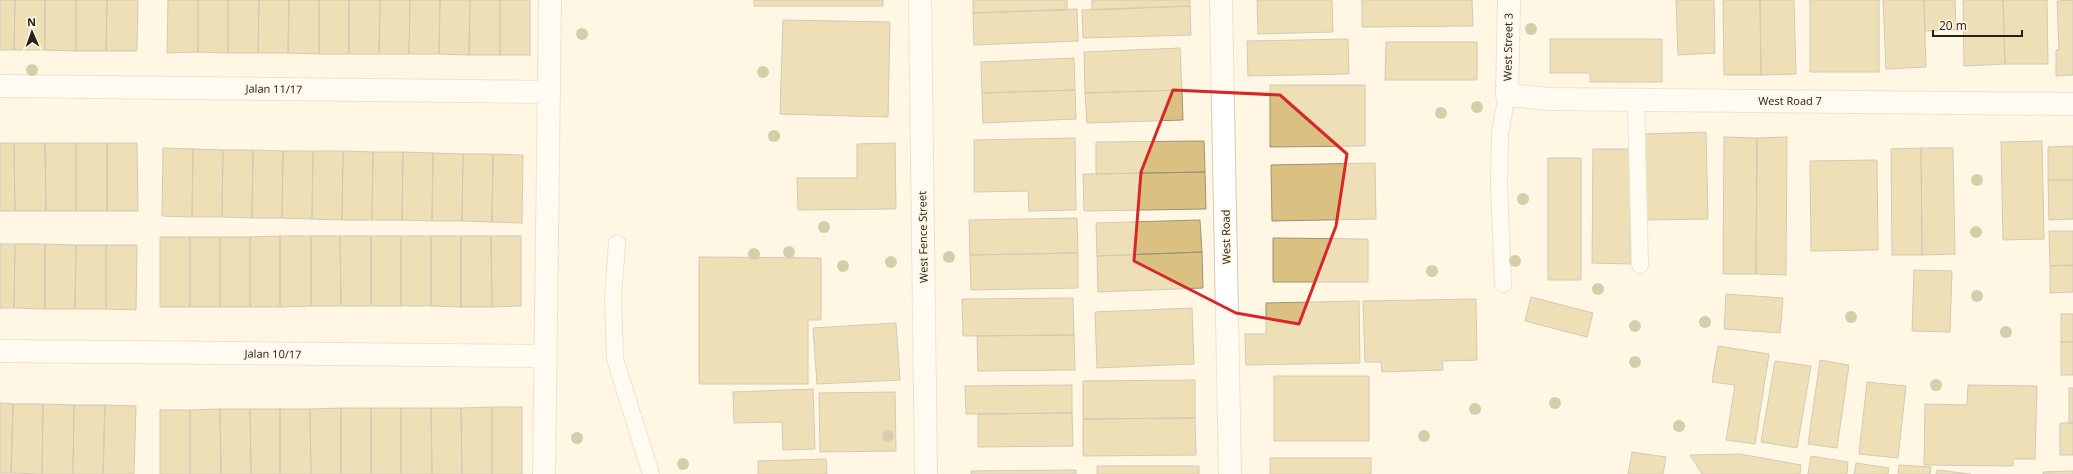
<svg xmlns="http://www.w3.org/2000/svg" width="2073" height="474" viewBox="0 0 2073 474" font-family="'Open Sans',sans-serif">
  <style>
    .building { fill: #dac182; stroke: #9b927d }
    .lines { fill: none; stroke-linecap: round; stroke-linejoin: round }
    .service-casing { stroke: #d4cbb4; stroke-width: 18 }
    .minor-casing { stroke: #d4cbb4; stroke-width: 24 }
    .service { stroke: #fff; stroke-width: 16 }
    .minor { stroke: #fff; stroke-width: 22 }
    .tree { fill: #9f9c67 }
    .marked { fill: none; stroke: #d62828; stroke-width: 3; stroke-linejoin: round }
    .labels { text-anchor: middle; stroke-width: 3.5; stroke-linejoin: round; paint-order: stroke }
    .street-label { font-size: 11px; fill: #242118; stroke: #fff7e4 }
  </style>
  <rect width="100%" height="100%" fill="#fff7e4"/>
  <path class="building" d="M0,0H15L14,50H0Z
    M15,0H45V50H14Z
    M45,0H76V51L45,50Z
    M76,0H107L106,51H76Z
    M107,0H138L137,51H106Z
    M168,0H198V52L167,53Z
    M198,0H228V53L198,52Z
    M228,0H259L258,53H228Z
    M259,0H289L288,53H258Z
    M289,0H319V54L288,53Z
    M319,0H349V54H319Z
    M349,0H380L379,54H349Z
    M380,0H410L409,54H379Z
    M410,0H440L439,54H409Z
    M440,0H470L469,55L439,54Z
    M470,0H500V55H469Z
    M500,0H530V55H500Z
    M754,0H883V6H754Z
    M973,0H1067V10L973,13Z
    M1092,0H1190V6L1092,10Z
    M1257,0H1332L1333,32L1258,34Z
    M1362,0H1472L1473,26L1362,27Z
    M1676,0H1714L1715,53L1678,55Z
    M1723,0H1760L1761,75H1724Z
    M1760,0H1794L1796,74L1761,75Z
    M1810,0H1879V72H1810Z
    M1883,0H1924L1926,67L1886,69Z
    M1924,0H1955L1956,30L1925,31Z
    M1963,0H2003L2005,64L1964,66Z
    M2003,0H2047L2048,64H2005Z
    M2073,0V75L2056,76V50H2059L2057,1Z
    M1190,6L1191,35L1083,38L1082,10Z
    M1077,9L1078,41L974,45L973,13Z
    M783,20L890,22L888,117L780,114Z
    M1348,39L1349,74L1248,76L1247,41Z
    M1550,39H1662V82H1590V73H1550Z
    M1386,42H1477V80H1385Z
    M1180,48L1182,90L1085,93L1084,52Z
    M1074,58L1075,90L982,93L981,62Z
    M1270,85H1365V146L1270,147Z
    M1075,90L1076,119L983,123L982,93Z
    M1182,90L1183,120L1087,123L1085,93Z
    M1706,132L1708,219L1645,220L1644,134Z
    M1724,137L1757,138L1756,274H1723Z
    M1787,137L1786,275L1756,274L1757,138Z
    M1075,138L1076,210L1029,211L1028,191L974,192V140Z
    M1204,141L1205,172L1096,174V142Z
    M2042,141L2044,239L2003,240L2001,142Z
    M0,143H14L15,211H0Z
    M14,143H45L46,211H15Z
    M45,143H76V211H46Z
    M76,143H107V211H76Z
    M107,143H137L138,211H107Z
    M895,143L896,209L798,210L797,178H857V144Z
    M2073,146V180H2048V147Z
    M163,148L193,149L192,217L162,216Z
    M1921,148L1922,255H1892L1891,149Z
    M1921,148H1953L1955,254L1922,255Z
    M193,149L223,150L222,217H192Z
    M1593,149H1631L1630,264L1592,263Z
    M223,150H253L252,218L222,217Z
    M253,150L283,151L282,218H252Z
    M283,151H313L312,219L282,218Z
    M313,151H343L342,220L312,219Z
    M343,151L373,152L372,220H342Z
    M373,152H403L402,220H372Z
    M403,152L433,153L432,221L402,220Z
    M433,153L463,154L462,221H432Z
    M463,154H493L492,222L462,221Z
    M493,154L523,155L522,223L492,222Z
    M1548,158H1581V280H1548Z
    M1877,160L1878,250L1811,251L1810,161Z
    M1375,163L1376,219L1272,221L1271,165Z
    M1205,172L1206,209L1084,211L1083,174Z
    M2048,180H2073V219L2049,220Z
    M1077,218L1078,253L970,255L969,220Z
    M1200,220L1202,252L1097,256L1096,223Z
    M2049,231H2073V265L2050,266Z
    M280,236H311V306L280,307Z
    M280,236V307H250V237Z
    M311,236H340L341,306H311Z
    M340,236H371V306H341Z
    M371,236H401V306H371Z
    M401,236H431V306H401Z
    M431,236H461V307L431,306Z
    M461,236H491L492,307H461Z
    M491,236H521V306L492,307Z
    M160,237H190V307H160Z
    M190,237H220V307H190Z
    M220,237H250V307H220Z
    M1273,238L1368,239V282H1273Z
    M0,244H15L14,308H0Z
    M15,244H45V309L14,308Z
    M45,244L76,245L75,309H45Z
    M76,245H106V309H75Z
    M106,245H137L136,310L106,309Z
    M1202,252L1203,288L1098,292L1097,256Z
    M1078,253V288L971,290L970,255Z
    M699,257L821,258V320H808V384H699Z
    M2073,265V292L2050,293V266Z
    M1914,270L1952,271L1950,332L1912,331Z
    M1726,294L1783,298L1780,333L1724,329Z
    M1531,297L1593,313L1587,337L1525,321Z
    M1073,298L1074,335L963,336L962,299Z
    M1476,299L1477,360L1442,361L1443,370L1382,372L1381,362H1365L1363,301Z
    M1359,301L1360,363L1246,365L1245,334H1266V303Z
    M1192,308L1194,364L1097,368L1095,312Z
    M2061,314H2073V342H2061Z
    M896,323L900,380L817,384L813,328Z
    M1074,335L1075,370L978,371L977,336Z
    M2061,342H2073V375H2061Z
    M1718,346L1769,354L1755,444L1726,440L1735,385L1712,382Z
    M1820,360L1849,365L1837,448L1808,444Z
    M1775,361L1811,366L1797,448L1761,442Z
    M1274,376H1369V441H1274Z
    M1195,380V418L1083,419V381Z
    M1867,382L1906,386L1898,458L1859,454Z
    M1072,385V413L966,414L965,386Z
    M1968,385L2037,386L2035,459H2013V466L1924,465L1925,404L1967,405Z
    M2069,388H2073V423H2069Z
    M813,389L815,449L783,450L782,422L734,423L733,392Z
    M895,392L896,451L820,452L819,393Z
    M0,403L13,404L11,473H0Z
    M13,404H43L42,474L11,473Z
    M43,404L74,405L73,474H42Z
    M74,405H105L103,474H73Z
    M105,405L136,406L134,474H103Z
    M492,407V474H462L461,408Z
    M492,407H522V474H492Z
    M341,408V474H311L310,409Z
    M341,408H371V474H341Z
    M371,408H401V474H371Z
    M401,408H431L432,474H401Z
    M431,408H461L462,474H432Z
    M220,409L221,474H190V410Z
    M220,409H250L251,474H221Z
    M250,409H280V474H251Z
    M280,409H310L311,474H280Z
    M160,410H190V474H160Z
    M1072,413L1073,446L978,447V414Z
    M1195,418L1196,455L1083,456V419Z
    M2060,423H2073V455H2060Z
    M1632,452L1666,457L1663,474H1628Z
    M1740,454L1801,465L1800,474H1702L1690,455Z
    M1811,456L1848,462L1847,474H1808Z
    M1270,458H1371V474H1270Z
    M826,459L827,474H758V461Z
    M1856,463L1889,468L1888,474H1854Z
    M1899,465L1931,467L1930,474H1898Z
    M1097,466H1199V474H1097Z
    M1076,470V474H971V471Z
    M1937,470L1971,474H1936Z
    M2073,471V474H2043V472Z"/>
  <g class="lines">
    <g class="service-casing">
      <path id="service" d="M1636,100L1640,265
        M617,243L613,298L615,359L651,474
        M1503,284L1499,185L1500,133L1507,95"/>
    </g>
    <g class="minor-casing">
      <path id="minor" d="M920,0L926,474
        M1221,0L1230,474
        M1509,0L1507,95L1549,99L2073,104
        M0,86L549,92
        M0,351L545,356
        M544,474L550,0"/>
    </g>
    <use href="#service" class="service"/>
    <use href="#minor" class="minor"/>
  </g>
  <g class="tree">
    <circle cx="1531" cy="29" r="6"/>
    <circle cx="582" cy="34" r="6"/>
    <circle cx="32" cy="70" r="6"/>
    <circle cx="763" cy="72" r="6"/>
    <circle cx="1477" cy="107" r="6"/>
    <circle cx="1441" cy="113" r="6"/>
    <circle cx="774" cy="136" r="6"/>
    <circle cx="1977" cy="180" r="6"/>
    <circle cx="1523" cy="199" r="6"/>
    <circle cx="824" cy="227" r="6"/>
    <circle cx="1976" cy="232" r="6"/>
    <circle cx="789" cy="252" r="6"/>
    <circle cx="754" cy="254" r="6"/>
    <circle cx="949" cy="257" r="6"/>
    <circle cx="1515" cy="261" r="6"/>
    <circle cx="891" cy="262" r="6"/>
    <circle cx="843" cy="266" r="6"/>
    <circle cx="1432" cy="271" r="6"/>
    <circle cx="1598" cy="289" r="6"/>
    <circle cx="1977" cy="296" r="6"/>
    <circle cx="1851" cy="317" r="6"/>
    <circle cx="1705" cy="322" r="6"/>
    <circle cx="1635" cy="326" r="6"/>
    <circle cx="2006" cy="332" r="6"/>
    <circle cx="1635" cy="362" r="6"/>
    <circle cx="1936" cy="385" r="6"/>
    <circle cx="1555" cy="403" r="6"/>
    <circle cx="1475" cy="409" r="6"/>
    <circle cx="1679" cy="426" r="6"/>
    <circle cx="888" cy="436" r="6"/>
    <circle cx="1424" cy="436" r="6"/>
    <circle cx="577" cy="438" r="6"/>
    <circle cx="683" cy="464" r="6"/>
  </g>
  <path d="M0 0H2073V474H0ZM1173,90L1280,95L1347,154L1336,226L1299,324L1236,313L1134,261L1141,172Z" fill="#fff7e4" fill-opacity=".55" fill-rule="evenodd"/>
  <path class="marked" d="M1173,90L1280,95L1347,154L1336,226L1299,324L1236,313L1134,261L1141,172Z"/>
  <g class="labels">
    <g class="street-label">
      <text transform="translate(1508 47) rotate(-89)" y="4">West Street 3</text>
      <text transform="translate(274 89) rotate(1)" y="4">Jalan 11/17</text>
      <text x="1790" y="105">West Road 7</text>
      <text transform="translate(923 237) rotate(-91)" y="4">West Fence Street</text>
      <text transform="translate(1226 237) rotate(-91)" y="4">West Road</text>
      <text transform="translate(273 354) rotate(1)" y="4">Jalan 10/17</text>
    </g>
  </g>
  <g transform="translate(32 32) rotate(358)" stroke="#fff7e4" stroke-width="3" paint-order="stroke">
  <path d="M0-3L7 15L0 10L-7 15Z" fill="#242118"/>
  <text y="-6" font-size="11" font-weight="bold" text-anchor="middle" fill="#242118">N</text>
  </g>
  <path d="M1933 30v6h89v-6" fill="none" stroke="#242118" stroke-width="2"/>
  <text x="1939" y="30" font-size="12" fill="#242118" stroke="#fff7e4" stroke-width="3" paint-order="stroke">20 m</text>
</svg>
